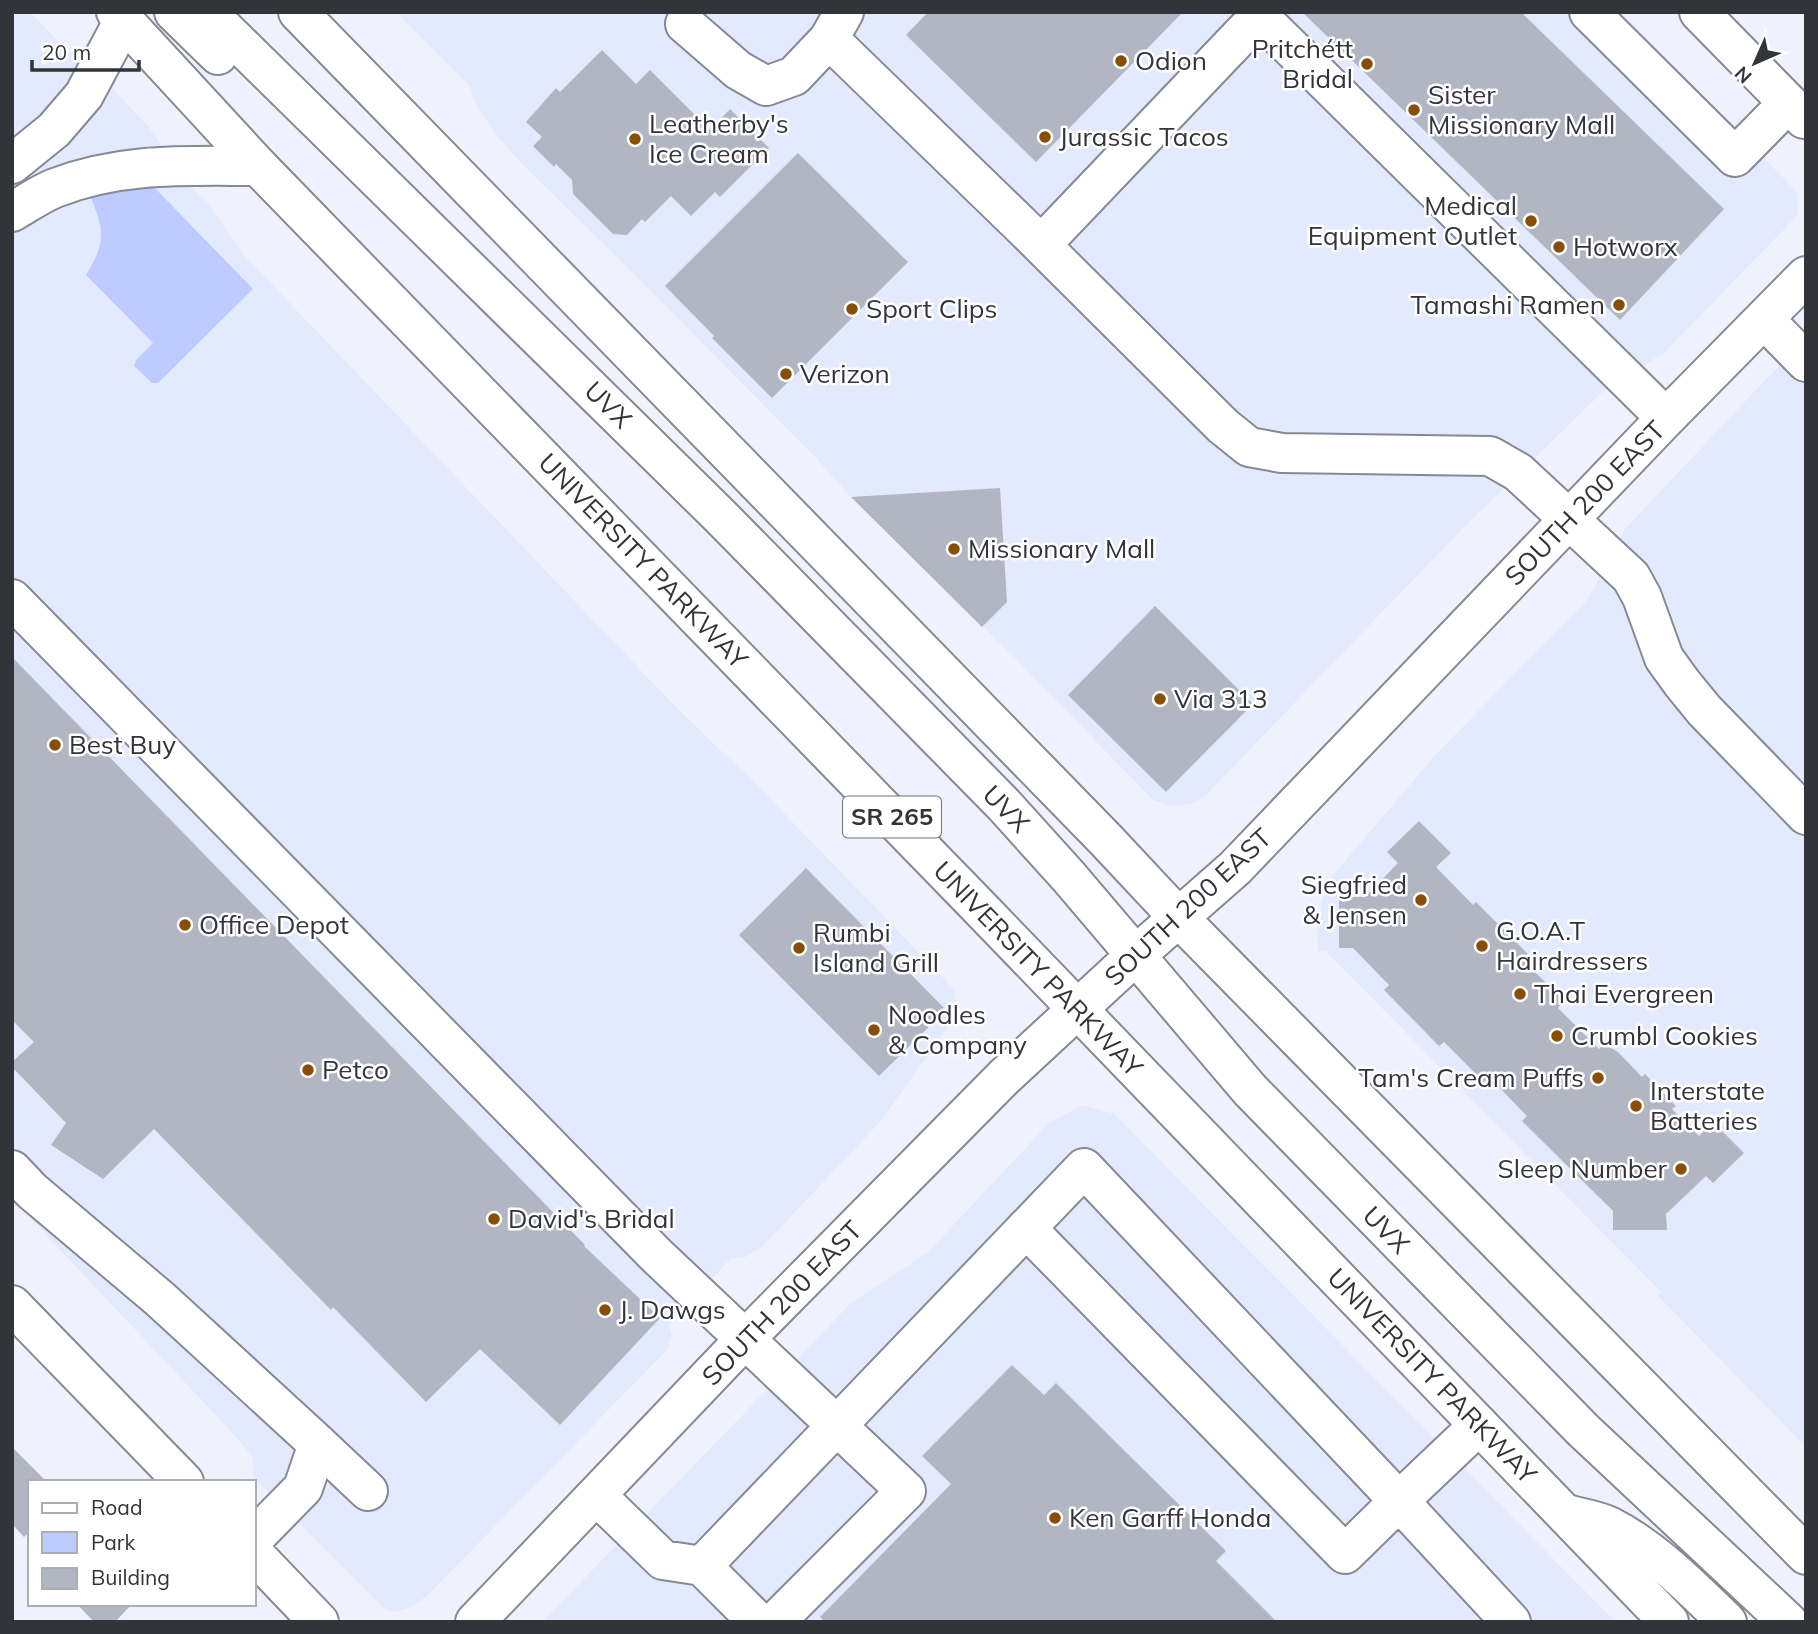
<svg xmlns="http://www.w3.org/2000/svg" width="1818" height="1634" viewBox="0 0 1818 1634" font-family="Mulish,sans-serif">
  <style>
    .built { fill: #e4eafe }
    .green { fill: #bdcbff }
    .building { fill: #b2b6c2 }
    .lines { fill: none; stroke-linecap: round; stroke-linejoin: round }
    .minor-casing { stroke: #858994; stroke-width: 42 }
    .major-casing { stroke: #858994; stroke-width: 42 }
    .minor { stroke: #fff; stroke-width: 38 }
    .major { stroke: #fff; stroke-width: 38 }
    .poi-dot { fill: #884e05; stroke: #fff; stroke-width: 2.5 }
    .labels { text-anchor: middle; stroke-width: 5; stroke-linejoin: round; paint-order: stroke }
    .shield { fill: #fff; stroke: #707174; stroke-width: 2 }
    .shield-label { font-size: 24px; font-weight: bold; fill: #333439 }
    .poi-label { font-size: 26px; fill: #333439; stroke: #fff; text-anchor: start }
    .street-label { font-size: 26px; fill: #333439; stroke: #fff }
  </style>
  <rect width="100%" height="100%" fill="#eff2fd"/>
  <path class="built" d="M12,12H30L68,51L110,86L148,126L189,185L208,203L244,255L675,706L756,784L955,990V1017L881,1121L763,1246L744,1258H731L669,1326L672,1336L667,1350L428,1595L410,1608L395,1612L385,1609L254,1478L252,1456L226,1426L12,1199Z
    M396,12H1621L1797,192L1798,215L1663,354L1612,383L1468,523L1208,793L1192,804L1171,806L1153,800L1015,658L851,497L813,455L636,276L519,161L494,132L474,101L470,86Z
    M1806,343V1447L1658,1296L1661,1292L1364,990L1325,951H1318L1317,933L1322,900L1328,881L1437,753L1587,600L1625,529L1769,376Z
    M1083,1105L1114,1114L1616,1622H542L851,1303L927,1253L1050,1122Z"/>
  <path class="green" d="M149,182L253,289L158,383H152L134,366L136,360L153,343L86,275C107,241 104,229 89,193Z"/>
  <path class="building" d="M928,12H1183L1036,162L906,35Z
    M1302,12H1521L1724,209L1620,320Z
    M602,50L636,84L650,70L710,130L730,109L769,148L720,197L715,192L691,216L671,196L645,222L642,219L627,235L613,234L573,194L572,180L556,164L554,167L533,146L542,137L526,122L556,88L560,92Z
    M798,153L908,262L772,398L712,338L714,336L665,286Z
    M1000,488L1007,602L982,627L851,497Z
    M1155,606L1253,704L1166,792L1068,695Z
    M12,657L585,1245L584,1246L660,1318L560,1425L480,1349L426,1402L333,1307L331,1310L154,1129L103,1179L51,1145L66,1123L12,1067V1062L34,1042L12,1020Z
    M1419,821L1451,853L1436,867L1473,905L1476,902L1532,958L1527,964L1564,1001L1558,1008L1599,1049L1604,1044L1618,1052L1642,1077L1645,1074L1676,1106L1672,1109L1699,1136L1713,1122L1744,1153L1713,1183L1706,1176L1666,1214L1667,1230H1613V1211L1522,1121L1527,1116L1489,1077L1484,1082L1444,1042L1439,1046L1384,990L1389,985L1353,948H1339V897H1365L1398,863L1387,852Z
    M806,868L946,1010L879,1076L739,935Z
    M1012,1365L1044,1395L1056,1383L1226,1551L1216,1561L1277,1622H825L820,1617L951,1484L922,1456Z
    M12,1447L47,1482H30V1531L24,1537L12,1524Z
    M77,1604H132L115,1622H94Z"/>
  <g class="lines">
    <g class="minor-casing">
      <path id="minor" d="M174,12L218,55
        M207,12L721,517L1004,805L1069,877L1250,1090L1583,1430L1788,1622
        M844,12L829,39L1027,231L1223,426L1249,447L1282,453L1490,456L1518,472L1631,577L1642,597L1664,658L1682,683L1704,710L1806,815
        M1589,12L1735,157L1788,103
        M1699,12L1804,119
        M685,24L738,70L766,86L794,76L829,39
        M12,164L54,130L84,95L124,20
        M12,212C26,204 40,194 55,188C123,162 186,166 258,166
        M1041,245L1246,30H1273L1666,418
        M1764,319L1806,362
        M12,599L656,1255L906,1491L775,1622
        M12,1170L32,1191L160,1299L318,1444L303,1488L254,1538
        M1026,1228L1345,1554L1399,1501L1511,1622
        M12,1305L184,1482
        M318,1444L368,1491
        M596,1495L663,1560L702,1566
        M1567,1514C1580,1518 1596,1520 1609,1526C1654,1549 1691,1587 1727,1622
        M254,1554L319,1622
        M475,1622L744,1340L1004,1077L1136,955L1235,868L1666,418L1806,276
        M758,1622L702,1566L1084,1168L1399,1501L1479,1425"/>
    </g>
    <g class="major-casing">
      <path id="major" d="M116,12L258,166L978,906L1669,1622
        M298,12L1106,840L1179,918L1806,1555"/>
    </g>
    <use href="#minor" class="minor"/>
    <use href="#major" class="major"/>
  </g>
  <g class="poi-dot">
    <circle cx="1121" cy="61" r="7"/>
    <circle cx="1367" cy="64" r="7"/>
    <circle cx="1414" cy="110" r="7"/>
    <circle cx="1045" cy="137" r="7"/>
    <circle cx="635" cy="139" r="7"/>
    <circle cx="1531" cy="221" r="7"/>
    <circle cx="1559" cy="247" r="7"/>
    <circle cx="1619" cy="305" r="7"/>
    <circle cx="852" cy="309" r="7"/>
    <circle cx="786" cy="374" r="7"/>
    <circle cx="954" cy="549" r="7"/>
    <circle cx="1160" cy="699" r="7"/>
    <circle cx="55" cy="745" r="7"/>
    <circle cx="1421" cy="900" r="7"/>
    <circle cx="185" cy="925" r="7"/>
    <circle cx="1482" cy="946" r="7"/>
    <circle cx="799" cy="948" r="7"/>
    <circle cx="1520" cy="994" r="7"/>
    <circle cx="874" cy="1030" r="7"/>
    <circle cx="1557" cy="1036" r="7"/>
    <circle cx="308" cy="1070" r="7"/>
    <circle cx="1598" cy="1078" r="7"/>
    <circle cx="1636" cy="1106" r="7"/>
    <circle cx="1681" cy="1169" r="7"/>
    <circle cx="494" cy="1219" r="7"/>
    <circle cx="605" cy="1310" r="7"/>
    <circle cx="1055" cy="1518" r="7"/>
  </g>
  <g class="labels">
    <rect class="shield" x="843" y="796.5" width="98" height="41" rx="5"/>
    <g class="shield-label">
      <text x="892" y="825">SR 265</text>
    </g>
    <g class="poi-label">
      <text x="1353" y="58" text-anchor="end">Pritchétt<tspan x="1353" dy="30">Bridal</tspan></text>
      <text x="1135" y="70">Odion</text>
      <text x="1428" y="104">Sister<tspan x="1428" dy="30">Missionary Mall</tspan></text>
      <text x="649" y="133">Leatherby's<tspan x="649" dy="30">Ice Cream</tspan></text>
      <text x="1059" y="146">Jurassic Tacos</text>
      <text x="1517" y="215" text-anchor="end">Medical<tspan x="1517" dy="30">Equipment Outlet</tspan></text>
      <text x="1573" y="256">Hotworx</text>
      <text x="1605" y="314" text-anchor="end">Tamashi Ramen</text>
      <text x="866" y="318">Sport Clips</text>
      <text x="800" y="383">Verizon</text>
      <text x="968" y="558">Missionary Mall</text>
      <text x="1174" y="708">Via 313</text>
      <text x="69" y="754">Best Buy</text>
      <text x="1407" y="894" text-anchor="end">Siegfried<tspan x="1407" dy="30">&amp; Jensen</tspan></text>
      <text x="199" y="934">Office Depot</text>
      <text x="1496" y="940">G.O.A.T<tspan x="1496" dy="30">Hairdressers</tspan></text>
      <text x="813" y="942">Rumbi<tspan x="813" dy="30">Island Grill</tspan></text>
      <text x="1534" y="1003">Thai Evergreen</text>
      <text x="888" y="1024">Noodles<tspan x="888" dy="30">&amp; Company</tspan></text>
      <text x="1571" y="1045">Crumbl Cookies</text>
      <text x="322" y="1079">Petco</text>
      <text x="1584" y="1087" text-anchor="end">Tam's Cream Puffs</text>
      <text x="1650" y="1100">Interstate<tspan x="1650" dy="30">Batteries</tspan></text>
      <text x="1667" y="1178" text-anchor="end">Sleep Number</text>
      <text x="508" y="1228">David's Bridal</text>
      <text x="619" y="1319">J. Dawgs</text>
      <text x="1069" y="1527">Ken Garff Honda</text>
    </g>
    <g class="street-label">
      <text transform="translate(608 405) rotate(45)" y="9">UVX</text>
      <text transform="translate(1585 503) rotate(-46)" y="9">SOUTH 200 EAST</text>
      <text transform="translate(643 561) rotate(46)" y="9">UNIVERSITY PARKWAY</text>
      <text transform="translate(1006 809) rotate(46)" y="9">UVX</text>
      <text transform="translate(1188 907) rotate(-43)" y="9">SOUTH 200 EAST</text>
      <text transform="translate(1038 969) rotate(46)" y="9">UNIVERSITY PARKWAY</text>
      <text transform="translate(1386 1230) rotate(46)" y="9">UVX</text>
      <text transform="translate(782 1303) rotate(-46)" y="9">SOUTH 200 EAST</text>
      <text transform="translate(1432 1376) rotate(46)" y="9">UNIVERSITY PARKWAY</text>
    </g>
  </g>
  <rect width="1818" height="1634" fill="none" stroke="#333439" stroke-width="28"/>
  <rect x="28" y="1480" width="228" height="126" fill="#ffffff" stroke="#adaeb0" stroke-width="2"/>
  <rect x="42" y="1503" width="35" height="10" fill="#ffffff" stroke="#adaeb0" stroke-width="2"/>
  <text x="91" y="1515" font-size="21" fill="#333439">Road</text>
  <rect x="42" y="1532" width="35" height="21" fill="#bdcbff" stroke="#adaeb0" stroke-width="2"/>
  <text x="91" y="1550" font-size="21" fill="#333439">Park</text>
  <rect x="42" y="1568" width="35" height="21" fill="#b2b6c2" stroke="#adaeb0" stroke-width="2"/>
  <text x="91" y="1585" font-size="21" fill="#333439">Building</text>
  <g transform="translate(1755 63) rotate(225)" stroke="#ffffff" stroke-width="5" paint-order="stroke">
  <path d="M0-5L12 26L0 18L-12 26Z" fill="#333439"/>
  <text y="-10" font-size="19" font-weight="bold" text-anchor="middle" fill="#333439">N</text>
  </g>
  <path d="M32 60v10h107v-10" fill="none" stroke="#333439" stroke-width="3.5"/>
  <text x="42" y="60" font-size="21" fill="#333439" stroke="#ffffff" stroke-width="5" paint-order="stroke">20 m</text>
</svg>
